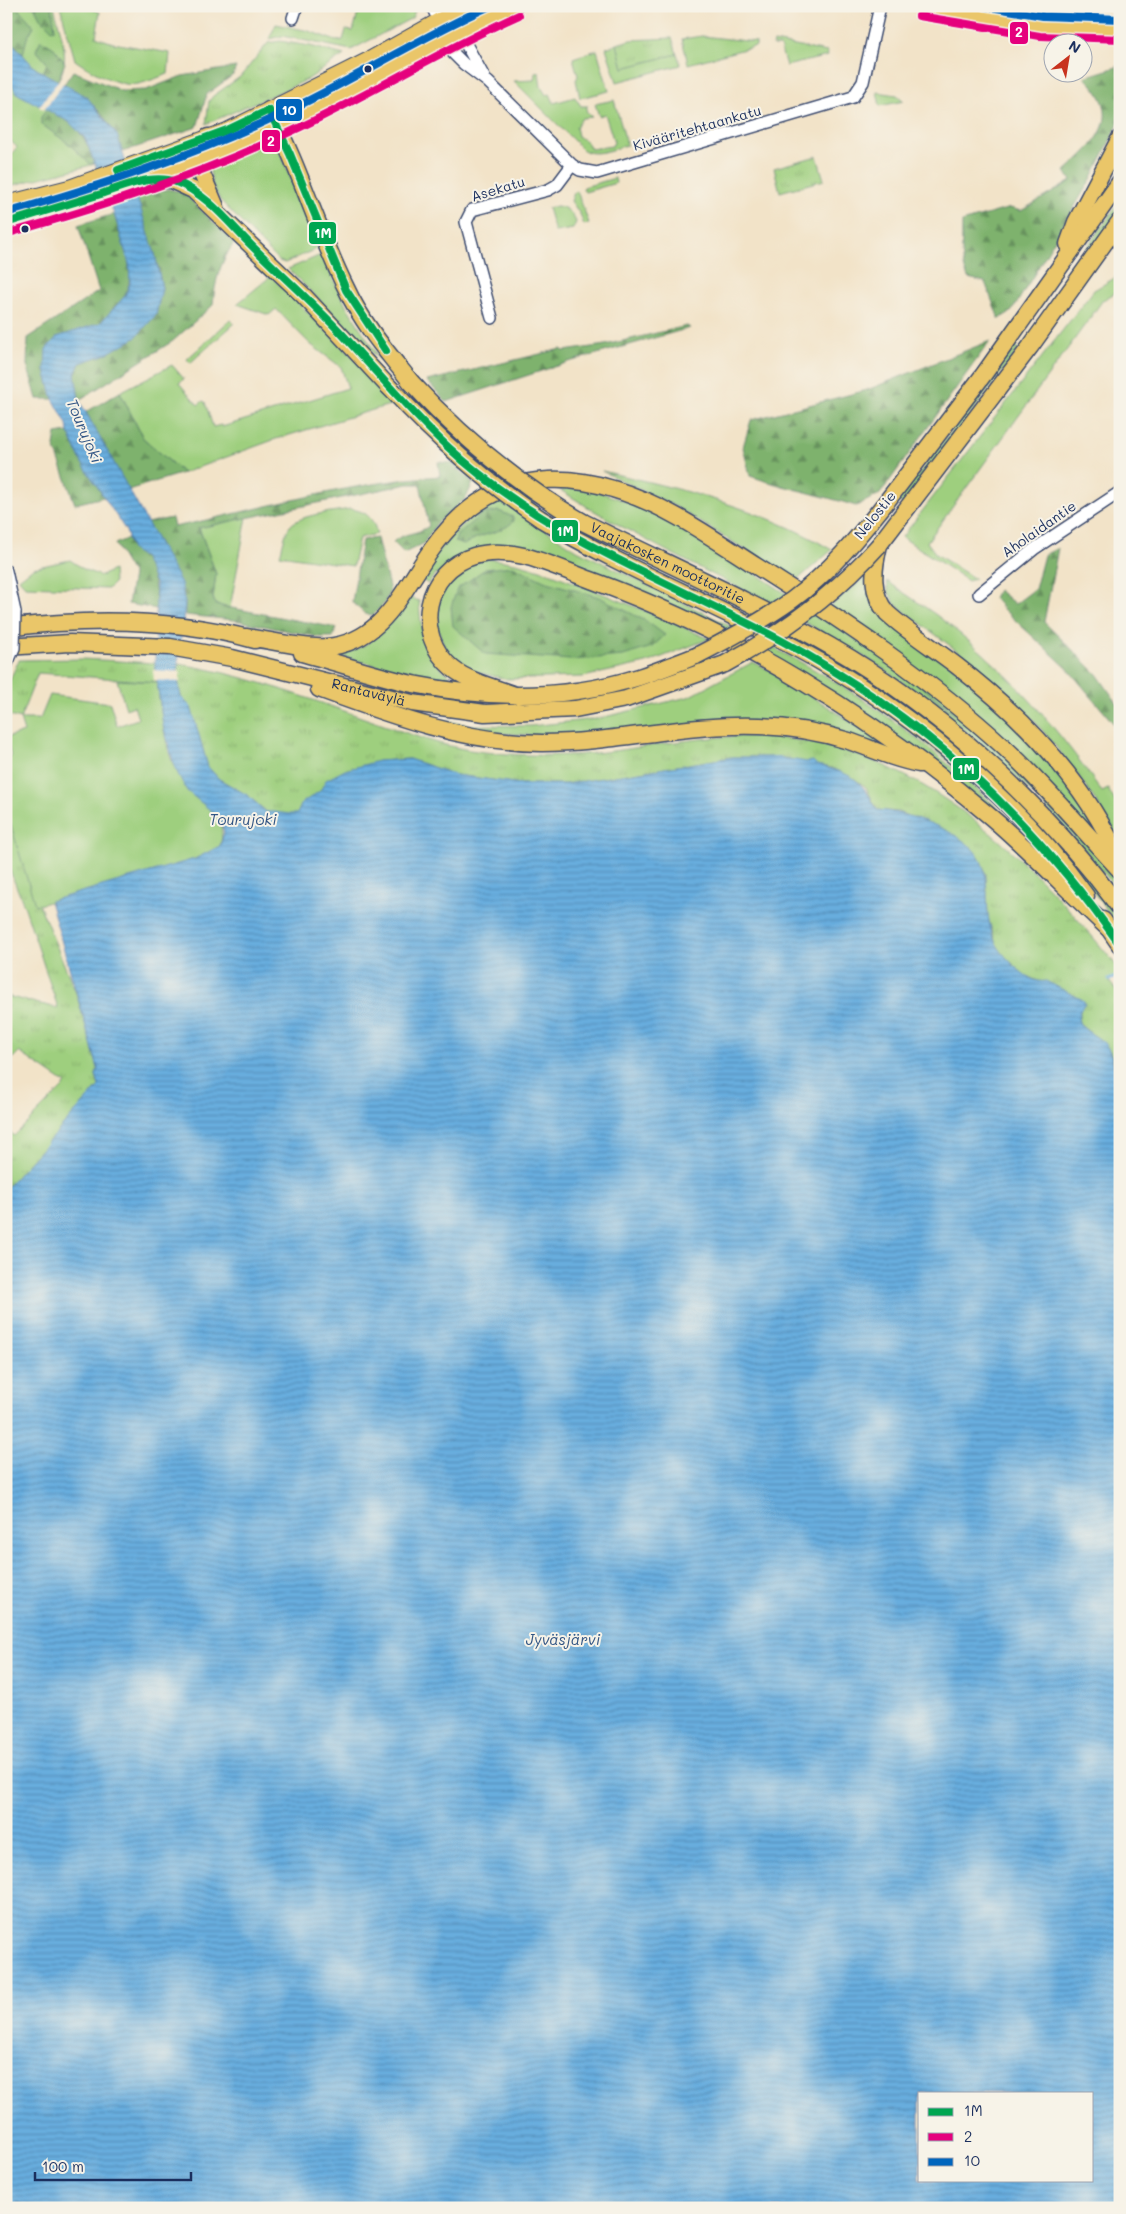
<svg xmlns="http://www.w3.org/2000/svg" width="1126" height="2214" viewBox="0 0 1126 2214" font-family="Mali,sans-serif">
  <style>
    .grass { fill: #9ecf7e; stroke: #5c7f6e }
    .forest { fill: url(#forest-firs); stroke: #4c7066 }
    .park { fill: url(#park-tufts); stroke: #5c7f6e }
    .water { fill: url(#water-rules); stroke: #426e9e; fill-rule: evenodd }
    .pier { fill: #f2e3c8 }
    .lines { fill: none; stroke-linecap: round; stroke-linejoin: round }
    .stream { stroke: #68adde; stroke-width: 3 }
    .ferry { stroke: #325584; stroke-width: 1; stroke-dasharray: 6 5; stroke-linecap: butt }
    .minor-casing { stroke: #3b4a6e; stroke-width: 14 }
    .major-casing { stroke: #3b4a6e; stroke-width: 16 }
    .highway-casing { stroke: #3b4a6e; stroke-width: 19 }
    .minor { stroke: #fff; stroke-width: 11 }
    .major { stroke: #eac669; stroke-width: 14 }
    .highway { stroke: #eac669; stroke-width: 16 }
    .minor-bridge-casing { stroke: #3b4a6e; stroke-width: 14; stroke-linecap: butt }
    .highway-bridge-casing { stroke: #3b4a6e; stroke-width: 19; stroke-linecap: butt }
    .minor-bridge { stroke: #fff; stroke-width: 11 }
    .highway-bridge { stroke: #eac669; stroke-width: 16 }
    .bus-1-casing { stroke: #f7f3e8; stroke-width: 11 }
    .bus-2-casing { stroke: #f7f3e8; stroke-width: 11 }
    .bus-3-casing { stroke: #f7f3e8; stroke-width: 11 }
    .bus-1 { stroke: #00a651; stroke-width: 8 }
    .bus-2 { stroke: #e5007d; stroke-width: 8 }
    .bus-3 { stroke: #0065bd; stroke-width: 8 }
    .bus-dot { fill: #1b2f5e; stroke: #f7f3e8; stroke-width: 2 }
    .labels { text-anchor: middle; stroke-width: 4; stroke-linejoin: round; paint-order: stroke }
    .street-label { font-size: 14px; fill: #1b2f5e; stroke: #f7f3e8 }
    .water-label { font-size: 15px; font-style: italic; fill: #325584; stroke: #f7f3e8 }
    .line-badge { stroke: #f7f3e8; stroke-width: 2 }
    .badge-label { font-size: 14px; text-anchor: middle; font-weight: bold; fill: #fff }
  </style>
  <defs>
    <pattern id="forest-firs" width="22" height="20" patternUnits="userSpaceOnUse" patternTransform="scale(1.25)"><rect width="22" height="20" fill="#7eb26d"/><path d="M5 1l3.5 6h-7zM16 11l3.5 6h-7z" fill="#66915d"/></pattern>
    <pattern id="park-tufts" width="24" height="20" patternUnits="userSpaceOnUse" patternTransform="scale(1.25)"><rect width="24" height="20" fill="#9ecf7e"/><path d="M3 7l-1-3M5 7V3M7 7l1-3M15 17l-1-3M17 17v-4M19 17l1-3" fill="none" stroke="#88b26f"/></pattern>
    <pattern id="water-rules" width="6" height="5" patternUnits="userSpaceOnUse" patternTransform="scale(1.25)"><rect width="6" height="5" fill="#68adde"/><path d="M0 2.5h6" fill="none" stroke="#558db7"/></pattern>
  </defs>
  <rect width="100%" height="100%" fill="#f7f3e8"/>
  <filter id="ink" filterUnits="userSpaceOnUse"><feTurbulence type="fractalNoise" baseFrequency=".02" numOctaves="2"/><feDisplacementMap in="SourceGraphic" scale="10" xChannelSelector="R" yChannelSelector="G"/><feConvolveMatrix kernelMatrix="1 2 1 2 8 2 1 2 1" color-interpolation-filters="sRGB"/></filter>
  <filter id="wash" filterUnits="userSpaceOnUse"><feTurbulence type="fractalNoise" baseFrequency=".0096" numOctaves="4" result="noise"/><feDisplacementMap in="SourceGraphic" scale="20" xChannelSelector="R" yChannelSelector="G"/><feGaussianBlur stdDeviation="1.12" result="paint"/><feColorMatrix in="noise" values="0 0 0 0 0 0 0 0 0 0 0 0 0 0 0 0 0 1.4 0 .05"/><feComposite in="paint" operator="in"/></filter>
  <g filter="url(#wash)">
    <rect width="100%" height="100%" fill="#f2e3c8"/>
    <path class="grass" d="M6,6H54C59,30 73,60 57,82L35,68L6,36Z
      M60,6H95L94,10L100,12L96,37L113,43L170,53L168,74C159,77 148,82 138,84C120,88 89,70 75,60Z
      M360,6H417L412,18L351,50L282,36L269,39L276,24L309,31L336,41L343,40L346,30L353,31Z
      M702,36L756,42V46L688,64L682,39Z
      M774,42L827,52L828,56L786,66L780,46H773Z
      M617,44L623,68L677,54L681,65L617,82L606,48Z
      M597,50L609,91L580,98L576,80L578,76L573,58Z
      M539,72L541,87L546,95L550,94L554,103L575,97L581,106H588L586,108L587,113L592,117L582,118L576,127L578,136L587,142L591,149L612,146L614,142L605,114L599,116L595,104L614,100L627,145C613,149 594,158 582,149L514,81L534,80L535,73Z
      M6,77L18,94L48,108L85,138L95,164L6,187V161L17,147L6,137Z
      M877,92L897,95L904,101L880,106Z
      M265,140H273L278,146L318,248L285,263L279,261L220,200L213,186L209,167L212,162Z
      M615,178L616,183L585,192L583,190L584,187Z
      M577,191L589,223L584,225L580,214L571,201L574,193Z
      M1120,201L1119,211L1081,263L1077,261Z
      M557,206C567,207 572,213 576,222L573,229L555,232L548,208Z
      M321,255L347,307L381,361L288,269Z
      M1120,275V290L1103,300L927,542L936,554L975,579L968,581L902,537L1094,290Z
      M271,276L353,357L393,404L276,439L183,473L143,438L120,392L172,365L184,379L179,383L198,405L203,401L205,402L213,427L221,425L222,427L348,388L341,367L310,344L276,309L269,315L237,304Z
      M230,320L234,324L190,363L187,359Z
      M1016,346L1019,349L903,504L898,501Z
      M602,471C681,489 762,508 832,550L796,581L676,507Z
      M557,488L591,489L667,516L897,666L1004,753L1104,862L1120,883V893C1040,791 946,702 833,638C742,586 645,545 557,488Z
      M499,500L577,550L734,628L723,634L516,549L435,574L428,584L419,578C441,545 463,518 499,500Z
      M350,509C367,511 373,518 377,534L359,538L353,566L280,555C283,546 284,534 290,526C300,514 335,512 350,509Z
      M247,517L230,608L216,605L213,598L216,574L199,528Z
      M484,559C521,560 554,575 588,588C629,604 669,620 709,639L646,663L583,677L506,679L480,673L464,668L448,656L435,621V608L442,588L457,571Z
      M70,560L85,570L101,576L113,570L114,583L108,589L25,586L19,579L33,568Z
      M867,575L869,589L1005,714L1058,772L1104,839L1095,835L829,607Z
      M887,581C909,597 933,611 953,628C1012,675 1059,730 1102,792L1108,789L1120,810V840C1092,792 1058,745 1019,705C983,667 936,636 895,604L888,591Z
      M408,597L419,601C422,643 425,658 460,684L436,681L336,655C371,650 390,625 408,597Z
      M795,635C923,707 1035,801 1120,921V928L1090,887L1048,838L793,639Z
      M773,648C866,693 948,758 1020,831L1017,833L764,655Z
      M753,662L779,675L898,752L826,730L564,737L478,732L418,715L470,725L530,726L596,719L688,697Z
      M117,680L157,682C160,704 165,750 175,768C192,796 231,808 220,846L195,859L35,906L6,809V759L11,757L6,738L24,732L20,719H40L50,695L110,703L117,726L138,719L134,706L126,709Z"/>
    <path class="forest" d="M6,6H16L34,26L27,38L23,54L6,36Z
      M34,6H52L55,29L52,30L40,18Z
      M41,40L54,48L65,63L57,82L43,73L47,63L36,50Z
      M1120,66V121L1091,179L1032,278L1012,311L999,319L985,282L968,278C960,260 962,242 962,222L1010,208L1021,211L1071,181L1065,171C1098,142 1126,115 1084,77Z
      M236,67L233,75L207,94L197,127L122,152C112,120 93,101 64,84L73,71L122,91L146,90L182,76Z
      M48,108C76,126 83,131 95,163L90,164L69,144L41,124V117Z
      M168,189L183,192L234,243C220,263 215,280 213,305L173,341L79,400L75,374L80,363L106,354L156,315L162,288L155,254L136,197Z
      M114,214C128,258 146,288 101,322C90,330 70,333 57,337L45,370L53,399H37L27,365L28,338L99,291L78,225Z
      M687,326L690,328L572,361L446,402L427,381L561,349L564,351L605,345Z
      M990,341L880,494L856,506C821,495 785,488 750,476L743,447L751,420L867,390Z
      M120,392L143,438L183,473L128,490L86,412Z
      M68,432L82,463L104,497L75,504L54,446L56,434Z
      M438,462L453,463L473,483L466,498L437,523L423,544L404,553L393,542C403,532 417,535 429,526L420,484H408L199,528L216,574L213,598L216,605L337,628L333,637H318L234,620L185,615V603L146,523L172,518L174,527C262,509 350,482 440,476Z
      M499,511L513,517L514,521C500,535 479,533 464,545L455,542L457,535L481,514Z
      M128,538C134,556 138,549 145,559C154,574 156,592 157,609L128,604L133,575L115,544Z
      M377,538L390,591L384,604L373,615L365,614L352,602L362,540Z
      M1058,548L1044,622L1097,674L1120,707V731L1067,668L1004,610L994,598L998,590L1015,604L1035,589L1044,555Z
      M513,566L544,581L599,597L646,621L665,635L652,647L623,656L571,660L485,654L453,626L451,607L457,589L485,569Z"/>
    <path class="park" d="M672,38L677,54L623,68L617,44L630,40Z
      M280,41L310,46L344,55L307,80L206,124L209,101L213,96L240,77L268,43Z
      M817,156L824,180L780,192L774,168Z
      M82,659L155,663L157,682L38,673L20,719L6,715V688L19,660Z
      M179,664C243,674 302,696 364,718C402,731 443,748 484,752C513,755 544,756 573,755C623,752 673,740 723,737C898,726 1018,843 1120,970V974L1109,981L1120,995V1088C1117,1077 1115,1056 1107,1047C1099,1036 1086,1033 1078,1021L1083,1000L1024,975L998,949L988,918L986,874L970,846L954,835L898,812L877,810L866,787L853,778L831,768L777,757H733L566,784H521L456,775L409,759L379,761L367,765L305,836L267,812L247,795L219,779L208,767L191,708L181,697L177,674Z
      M6,809L35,905L39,904L76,993L98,1068L96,1075L99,1086L6,1188V1129L14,1136L66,1084L19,1052L6,1065V996L58,1008L25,908L6,861Z"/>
    <path class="water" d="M6,36L35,68L87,97L117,135L155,254L162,288L156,315L135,338L106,354L80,363L75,374L79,400L181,583L185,603L177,674L181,697L191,707L208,767L219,779L247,795L266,812C278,811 286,815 297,814L302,803L320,791L326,780L345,770L378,761L409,759L456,775L521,784H566L733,757H777L807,762L813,761L817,765C852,774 861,778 877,810C906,812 966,831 980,859C986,870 986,881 987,893C988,930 991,945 1019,970C1027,977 1036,983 1046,981L1083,1000L1085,1003C1063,1031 1101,1031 1109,1050C1114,1062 1116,1076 1120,1088V2208H6V1188L99,1086L96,1075L98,1068L50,901L195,859L220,846L224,832L220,818L187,791L175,768L163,725L155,666L156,585L144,558L132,550L126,531L82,463L68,432L67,424L53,399L45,370L46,349L57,337L100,323L125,296L130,283L129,264L114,214L85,138L69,122L18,94L6,77ZM920,2093H1092V2180H920Z"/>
    <path class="pier" d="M59,80L64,82L44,110L39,107Z
      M153,670L180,672V682L154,680Z"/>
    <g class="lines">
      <path class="stream" d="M1109,980L1116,977"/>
      <path class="ferry" d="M6,2199L38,2208"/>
    </g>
  </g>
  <g filter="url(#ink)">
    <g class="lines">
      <g class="minor-casing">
        <path id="minor" d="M432,6L453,53L464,64L488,82L572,165L580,170L597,173L853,97L863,82L880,6
          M451,6L467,46L484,77
          M293,18L297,6
          M1061,27L1066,6
          M492,318L466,222L472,210L548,190L557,185L572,165
          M6,571L15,612
          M979,594L1034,549L1120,492"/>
      </g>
      <g class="major-casing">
        <path id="major" d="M921,6L1042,26L1120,29
          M6,203L69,187L227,130L369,59L464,6
          M6,223C90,200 174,174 254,138C343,99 425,44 515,6"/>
      </g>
      <g class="highway-casing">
        <g id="highway">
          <path d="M269,110C300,167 317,230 346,288C362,323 387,352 411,382"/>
          <path d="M208,137L202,174L216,207"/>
          <path d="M146,180H171L193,190L304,296L389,387"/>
          <path d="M1120,221L1030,347L879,545C873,570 870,593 887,613C909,633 934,648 957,666C1023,717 1086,783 1120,861"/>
          <path d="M1068,244L1076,222L1120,138"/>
          <path d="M887,501L984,374L1120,182"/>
          <path d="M541,519C631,573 730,610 821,662C919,719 1020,803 1086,896"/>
          <path id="s1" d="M583,522C665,563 750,600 830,646C943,711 1042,803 1120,908"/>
          <path d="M6,628C88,618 175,618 255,640"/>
          <path d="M246,637C269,640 304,649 326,647C383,643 403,589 432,549C447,528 465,510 487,497C525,475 572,476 613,489C665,504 711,537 756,566C843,621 929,678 1005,748C1046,786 1082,829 1120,870"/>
          <path id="s2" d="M6,647L70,643L170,647L232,658L412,703L485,713L575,709L626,699L725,664"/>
          <path d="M302,653C339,663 376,676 413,684C487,699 566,700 639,677C658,671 677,663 696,656"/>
          <path d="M319,689C390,715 465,743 542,743C615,743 686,723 760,726C789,727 820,732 849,741C873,749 895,760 920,764"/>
          <path d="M518,696C497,688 469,682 452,668C412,634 425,570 474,556C513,544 555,567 591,580C737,633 874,718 992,818C1033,853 1069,892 1108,928"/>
          <path d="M1103,920L1120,945"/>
        </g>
      </g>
      <use href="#minor" class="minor"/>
      <use href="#major" class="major"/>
      <use href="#highway" class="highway"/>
      <g class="minor-bridge-casing">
        <path id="minor-bridge" d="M6,666L14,648L15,612"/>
      </g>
      <g class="highway-bridge-casing">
        <path id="highway-bridge" d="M411,382C462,438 518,484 583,522
          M389,387C439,440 481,478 541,519
          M696,656C729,639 761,622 792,600C829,573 859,536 887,501
          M725,664C783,633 835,594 879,545"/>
      </g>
      <use href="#minor-bridge" class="minor-bridge"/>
      <use href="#highway-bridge" class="highway-bridge"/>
      <g class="bus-1-casing">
        <path id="bus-1" d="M269,110L290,154L346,290L386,351
          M118,170L227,130L269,110
          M6,223C38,213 69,204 101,194C116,189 132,182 148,180C157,179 168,179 176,182C206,193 229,223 251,245C281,275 313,303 342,334C377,372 410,412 448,447C544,537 668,580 782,641C922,716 1029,815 1120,945"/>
      </g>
      <g class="bus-2-casing">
        <path id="bus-2" d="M919,16L1040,36L1120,39
          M9,233C105,206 200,175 290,132C368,96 441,50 519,15"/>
      </g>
      <g class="bus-3-casing">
        <path id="bus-3" d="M984,6L1043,16L1120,19
          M6,213C100,186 193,156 281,114C352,81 418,38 490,6"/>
      </g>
      <use href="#bus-1" class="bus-1"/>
      <use href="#bus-2" class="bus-2"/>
      <use href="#bus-3" class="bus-3"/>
    </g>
  </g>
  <g class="bus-dot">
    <circle cx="368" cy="69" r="4.5"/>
    <circle cx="25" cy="229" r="4.5"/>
  </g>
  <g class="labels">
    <g class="street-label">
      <text transform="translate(697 128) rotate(-16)" y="5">Kivääritehtaankatu</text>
      <text transform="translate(498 189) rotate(-17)" y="5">Asekatu</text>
      <text transform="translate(875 515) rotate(-51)" y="5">Nelostie</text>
      <text transform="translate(1039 529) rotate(-35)" y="5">Aholaidantie</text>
      <text dy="5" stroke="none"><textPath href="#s1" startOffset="94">Vaajakosken moottoritie</textPath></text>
      <text dy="5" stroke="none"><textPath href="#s2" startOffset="368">Rantaväylä</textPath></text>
    </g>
    <g class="water-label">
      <text transform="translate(84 431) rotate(67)" y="5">Tourujoki</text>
      <text x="243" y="825">Tourujoki</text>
      <text x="563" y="1645">Jyväsjärvi</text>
    </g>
  </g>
  <g class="line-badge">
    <rect x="1009" y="21" width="20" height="24" rx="5" fill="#e5007d"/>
    <rect x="275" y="98" width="28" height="24" rx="5" fill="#0065bd"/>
    <rect x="261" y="129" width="20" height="24" rx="5" fill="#e5007d"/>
    <rect x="308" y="221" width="29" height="24" rx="5" fill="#00a651"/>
    <rect x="551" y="519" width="28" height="24" rx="5" fill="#00a651"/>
    <rect x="952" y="757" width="28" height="24" rx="5" fill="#00a651"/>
  </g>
  <g class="badge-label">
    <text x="1019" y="37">2</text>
    <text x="289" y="115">10</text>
    <text x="271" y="146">2</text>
    <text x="323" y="238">1M</text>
    <text x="565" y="536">1M</text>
    <text x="966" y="774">1M</text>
  </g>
  <rect width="1126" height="2214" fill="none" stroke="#f7f3e8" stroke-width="25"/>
  <rect x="918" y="2092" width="175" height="90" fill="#f7f3e8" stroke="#9fa5b1"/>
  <rect x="928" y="2108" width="25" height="8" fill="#00a651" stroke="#9fa5b1"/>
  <text x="964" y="2116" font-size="15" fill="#1b2f5e">1M</text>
  <rect x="928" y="2133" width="25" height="8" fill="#e5007d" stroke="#9fa5b1"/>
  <text x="964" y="2142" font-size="15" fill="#1b2f5e">2</text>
  <rect x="928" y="2158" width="25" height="8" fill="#0065bd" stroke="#9fa5b1"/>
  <text x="964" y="2166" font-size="15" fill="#1b2f5e">10</text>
  <g transform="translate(1068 58) rotate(31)"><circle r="24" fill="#f7f3e8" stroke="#9fa5b1"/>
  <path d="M0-4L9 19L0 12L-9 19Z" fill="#c8321e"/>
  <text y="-8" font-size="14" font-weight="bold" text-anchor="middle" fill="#1b2f5e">N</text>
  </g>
  <path d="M35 2172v8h156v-8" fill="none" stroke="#1b2f5e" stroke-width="2.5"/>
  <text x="42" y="2172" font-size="15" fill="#1b2f5e" stroke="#f7f3e8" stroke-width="4" paint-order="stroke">100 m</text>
</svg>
